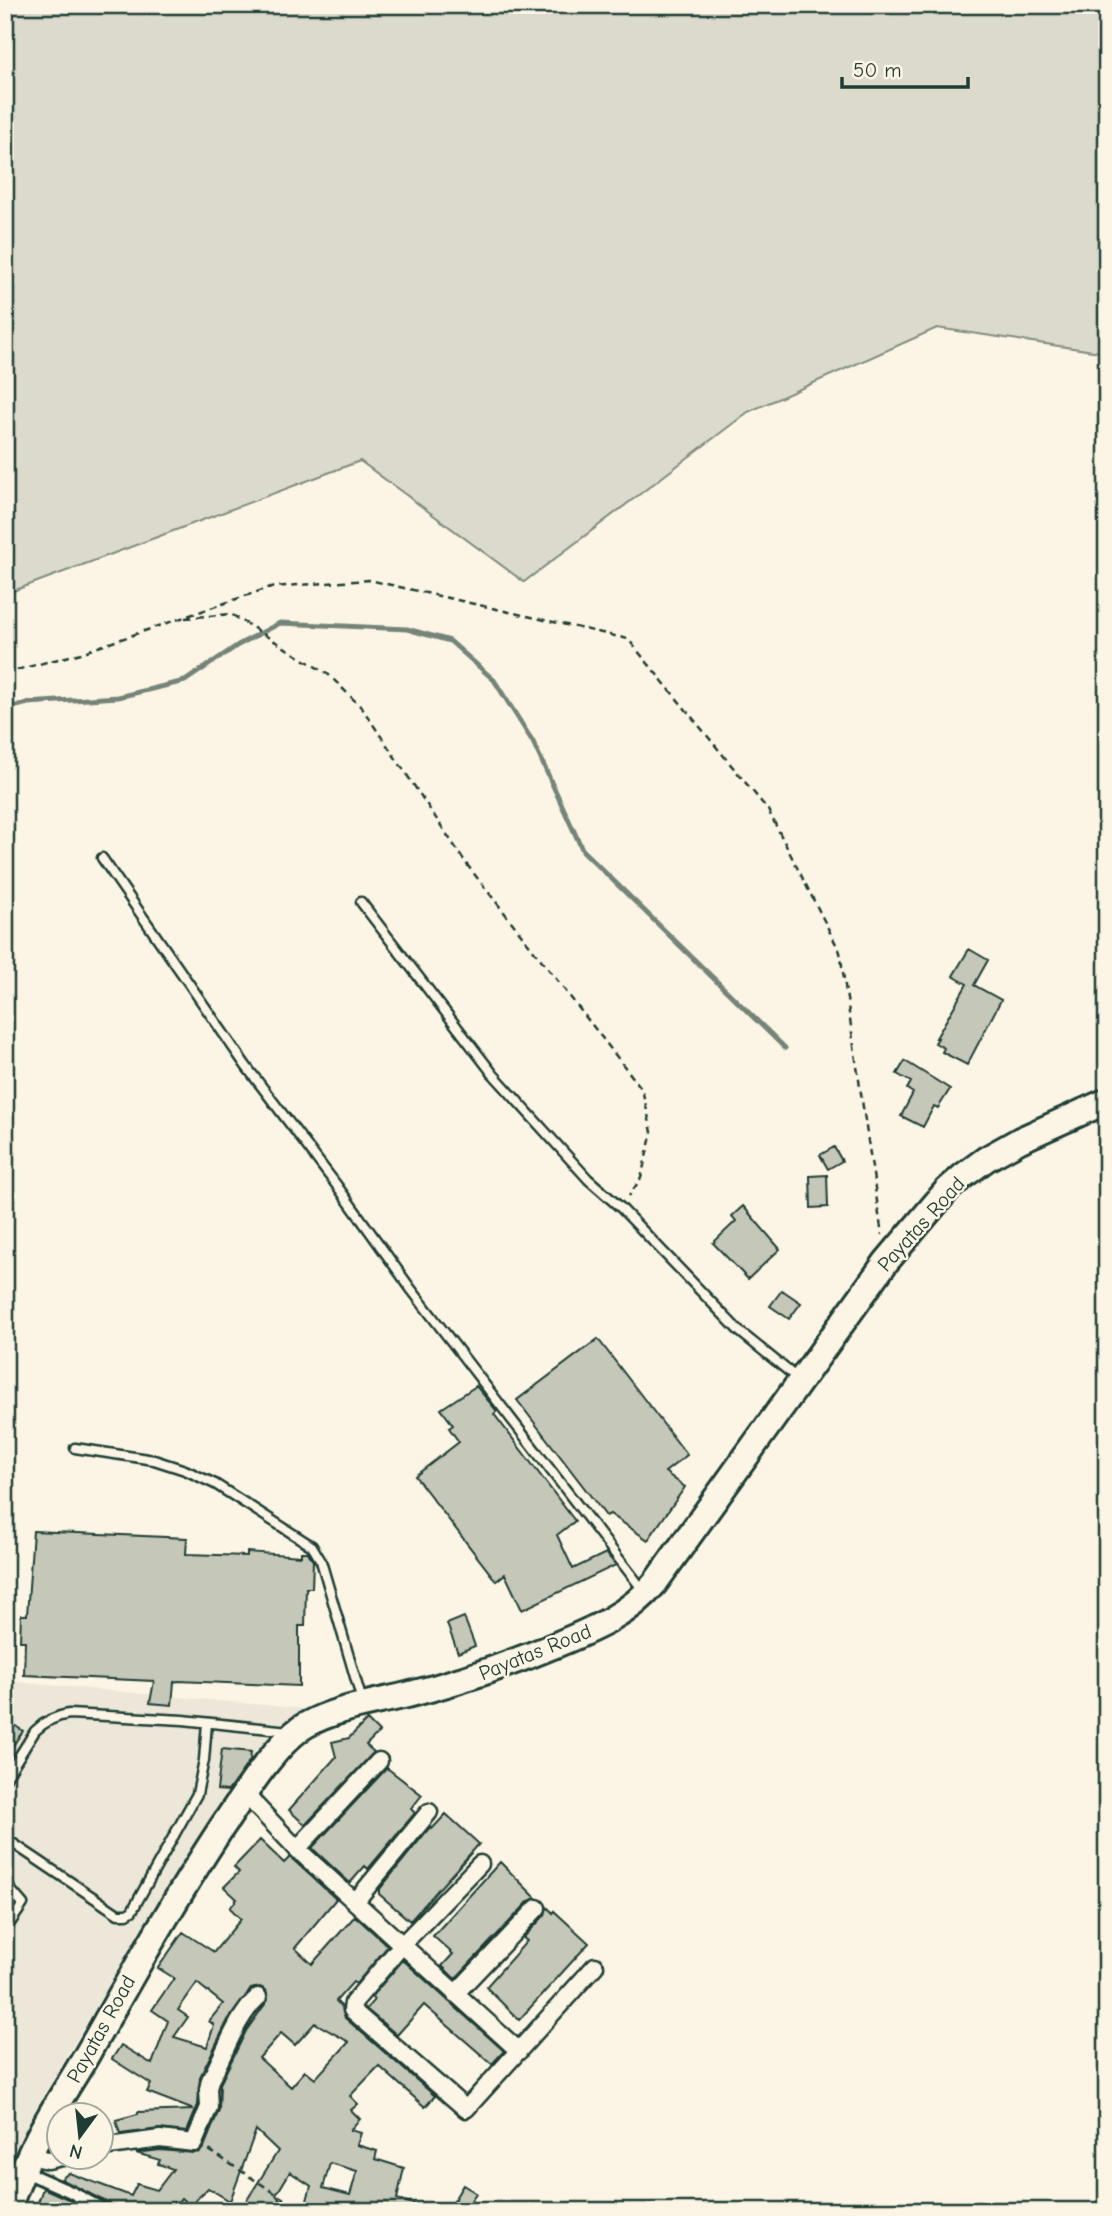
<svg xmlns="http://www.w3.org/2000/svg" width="1112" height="2216" viewBox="0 0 1112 2216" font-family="'Comic Neue',sans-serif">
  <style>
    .built { fill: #ece7d8 }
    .green { fill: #dcdacc; stroke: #7e8c80; stroke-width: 2 }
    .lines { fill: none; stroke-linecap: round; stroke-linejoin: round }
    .stream { stroke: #758479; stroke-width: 5 }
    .building { fill: #c5c7b9; stroke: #1f3d34; stroke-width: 2; fill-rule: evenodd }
    .service-casing { stroke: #1f3d34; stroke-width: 13 }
    .pedestrian-casing { stroke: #1f3d34; stroke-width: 16 }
    .minor-casing { stroke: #1f3d34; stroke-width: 21 }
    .primary-casing { stroke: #1f3d34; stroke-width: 30 }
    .path { stroke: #1f3d34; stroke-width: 2.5; stroke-dasharray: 7 5; stroke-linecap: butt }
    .service { stroke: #fcf5e5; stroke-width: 8 }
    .pedestrian { stroke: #fcf5e5; stroke-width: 10 }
    .minor { stroke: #fcf5e5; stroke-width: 16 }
    .primary { stroke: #fcf5e5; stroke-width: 24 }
    .labels { text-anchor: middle; stroke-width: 5; stroke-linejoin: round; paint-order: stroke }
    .street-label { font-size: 21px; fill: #1f3d34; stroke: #fcf5e5 }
  </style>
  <rect width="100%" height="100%" fill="#fcf5e5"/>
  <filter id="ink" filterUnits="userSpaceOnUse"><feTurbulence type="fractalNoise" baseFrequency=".0143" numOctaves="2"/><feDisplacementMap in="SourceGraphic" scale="14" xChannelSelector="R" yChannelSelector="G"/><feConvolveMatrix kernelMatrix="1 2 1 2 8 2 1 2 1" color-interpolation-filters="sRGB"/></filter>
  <g filter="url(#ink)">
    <path class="built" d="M5,1681L307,1709L150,1916L37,2106L5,2176Z"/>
    <path class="green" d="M5,5H1107V100L1102,108L1107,110V353L937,328L748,412L524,582L360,461L5,594Z"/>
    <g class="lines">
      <path class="stream" d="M5,709L28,703L118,697L185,681L238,645L280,623L407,629L450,641L494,680L533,742L583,851L785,1048"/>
    </g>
    <path class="building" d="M969,949L988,960L974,985L1001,1000L967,1065L942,1052L944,1048L935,1043L938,1038H936L967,984L953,976Z
      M905,1061L950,1089L938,1108L934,1106L923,1127L901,1116L913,1093L907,1089L911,1082L897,1074Z
      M834,1147L842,1161L828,1169L820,1155Z
      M827,1175L828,1207L811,1208L810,1176Z
      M743,1206L780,1249L748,1279L713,1243L736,1221L732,1216Z
      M782,1290L801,1303L789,1319L770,1306Z
      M598,1339L687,1455L665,1472L685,1487L648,1540L610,1514L606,1516L517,1400Z
      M476,1386L497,1411L494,1414L575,1521L557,1535L573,1569L606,1553L616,1565L522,1610L505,1574L496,1581L415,1476L459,1442L449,1428L453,1425L441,1409Z
      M33,1531L187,1538L186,1554L247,1556V1552L301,1556V1552H308L313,1561L312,1588H306L305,1626H299V1686L178,1681L174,1682L172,1705L150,1703L154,1681L24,1675L25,1641H20L21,1615H27Z
      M464,1617L475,1646L458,1653L447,1624Z
      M5,1719L23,1731L5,1757Z
      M367,1720L379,1732L366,1745L374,1752L305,1825L289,1810L336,1757L332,1742L349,1738Z
      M222,1749L251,1752L250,1760L228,1791L217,1790Z
      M387,1768L422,1795L411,1809L415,1813L368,1869L365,1866L350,1883L312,1848Z
      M446,1814L479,1844L410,1921L379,1894V1890L430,1827L432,1829Z
      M260,1840L284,1863L290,1857L336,1899L295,1948L312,1964L355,1916L388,1946L356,1984L353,1982L336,2001L342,2007L345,2018L435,2096L425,2107L379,2066L350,2096L358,2104L351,2110L360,2119L350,2130L361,2133L357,2145L377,2151L375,2159L404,2168L397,2199L424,2207L423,2211H304L311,2186L290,2172L276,2195L289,2211H240L278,2151L256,2130L230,2201L208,2188L190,2206L181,2198L171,2211H114L110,2204L61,2179L69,2173L131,2196L137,2184L157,2190L173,2169L158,2164L160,2160L136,2153L160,2150L194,2153L200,2152L204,2147L219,2110L220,2084L246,2031L268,2000L266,1990L260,1987L251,1989L228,2020L200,2077L198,2105L187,2132L159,2129L120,2134L116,2120L138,2114V2112L194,2110L147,2092L151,2084L112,2059L121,2045L152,2064L168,2021L152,2010L174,1978L158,1968L183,1932L214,1952L241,1919L230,1908L237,1899L224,1887L239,1872L234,1867ZM197,1983L223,2004L209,2021L214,2025L207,2047L174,2037L188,2017L178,2010ZM315,2023L349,2042L315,2079L305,2071L291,2087L259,2058L281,2033L295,2045ZM330,2163L357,2171L350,2195L323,2188Z
      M500,1862L536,1898L529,1901L455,1979L442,1966L453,1954L433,1936Z
      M547,1907L553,1913L554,1911L589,1943L519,2020L486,1987L527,1941L523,1938L545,1915Z
      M403,1960L504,2051L492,2064L424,2005L397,2035L366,2009L374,2000L371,1997Z
      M463,2185L476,2193L466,2208L454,2200Z
      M43,2188L68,2199L89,2211H35Z"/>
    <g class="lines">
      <g class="service-casing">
        <path id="service" d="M102,858L246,1066L338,1187L411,1289L643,1590
          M361,902L493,1074L588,1179L621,1208L739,1331L797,1378
          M75,1448L154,1460L185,1470L215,1484L312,1546L321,1561L362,1701
          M5,1779L35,1731C45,1721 56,1716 69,1714L183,1720L289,1731
          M5,1838L118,1914H127L132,1911L197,1794L204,1760L207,1723
          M5,1883L23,1904L6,1929"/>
      </g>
      <g class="pedestrian-casing">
        <path id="pedestrian" d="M23,2171L71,2192L106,2211"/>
      </g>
      <g class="minor-casing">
        <path id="minor" d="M245,1794L297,1849L519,2051
          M297,1849L379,1761
          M480,1864L402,1945L353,2003L352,2010L466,2109L595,1966
          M355,1902L429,1812
          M455,1994L537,1908
          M102,2147L160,2139L194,2143L209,2107L208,2089L210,2080C226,2052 235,2019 258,1997
          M29,2156L48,2160L67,2156"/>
      </g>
      <g class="primary-casing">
        <path id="primary" d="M7,2211C19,2180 31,2148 48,2119C61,2096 76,2074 89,2051C132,1975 174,1900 222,1827C242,1798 275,1743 306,1725C336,1708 374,1703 407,1695C459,1682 508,1665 558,1644C594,1629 630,1614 655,1583L886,1262L947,1190L963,1176L986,1159L1020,1140L1107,1101"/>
      </g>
      <path class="path" d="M185,618L231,614L329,675L362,708L468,866L642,1089L652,1132L641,1178L629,1196
        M5,673L81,653L271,587L369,580L628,639L768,810L840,952L882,1235
        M209,2150L284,2199L294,2211"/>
      <use href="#service" class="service"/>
      <use href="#pedestrian" class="pedestrian"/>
      <use href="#minor" class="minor"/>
      <use href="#primary" class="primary"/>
    </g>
  </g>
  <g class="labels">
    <g class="street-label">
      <text transform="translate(921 1224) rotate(-48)" y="7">Payatas Road</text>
      <text transform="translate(535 1652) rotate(-22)" y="7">Payatas Road</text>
      <text transform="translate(101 2029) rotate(-61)" y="7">Payatas Road</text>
    </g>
  </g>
  <rect width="1112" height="2216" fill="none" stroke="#fcf5e5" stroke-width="28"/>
  <rect x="14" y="14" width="1084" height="2188" fill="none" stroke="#1f3d34" stroke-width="2.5" filter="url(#ink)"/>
  <g transform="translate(80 2136) rotate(195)"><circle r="33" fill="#fcf5e5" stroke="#a4ab9e" stroke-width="2"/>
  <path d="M0-5L12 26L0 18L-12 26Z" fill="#1f3d34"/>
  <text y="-10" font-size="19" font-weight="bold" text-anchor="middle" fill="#1f3d34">N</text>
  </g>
  <path d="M842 77v10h126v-10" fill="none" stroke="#1f3d34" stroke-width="3.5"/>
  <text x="853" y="77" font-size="21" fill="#1f3d34" stroke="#fcf5e5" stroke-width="5" paint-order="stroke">50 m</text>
</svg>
